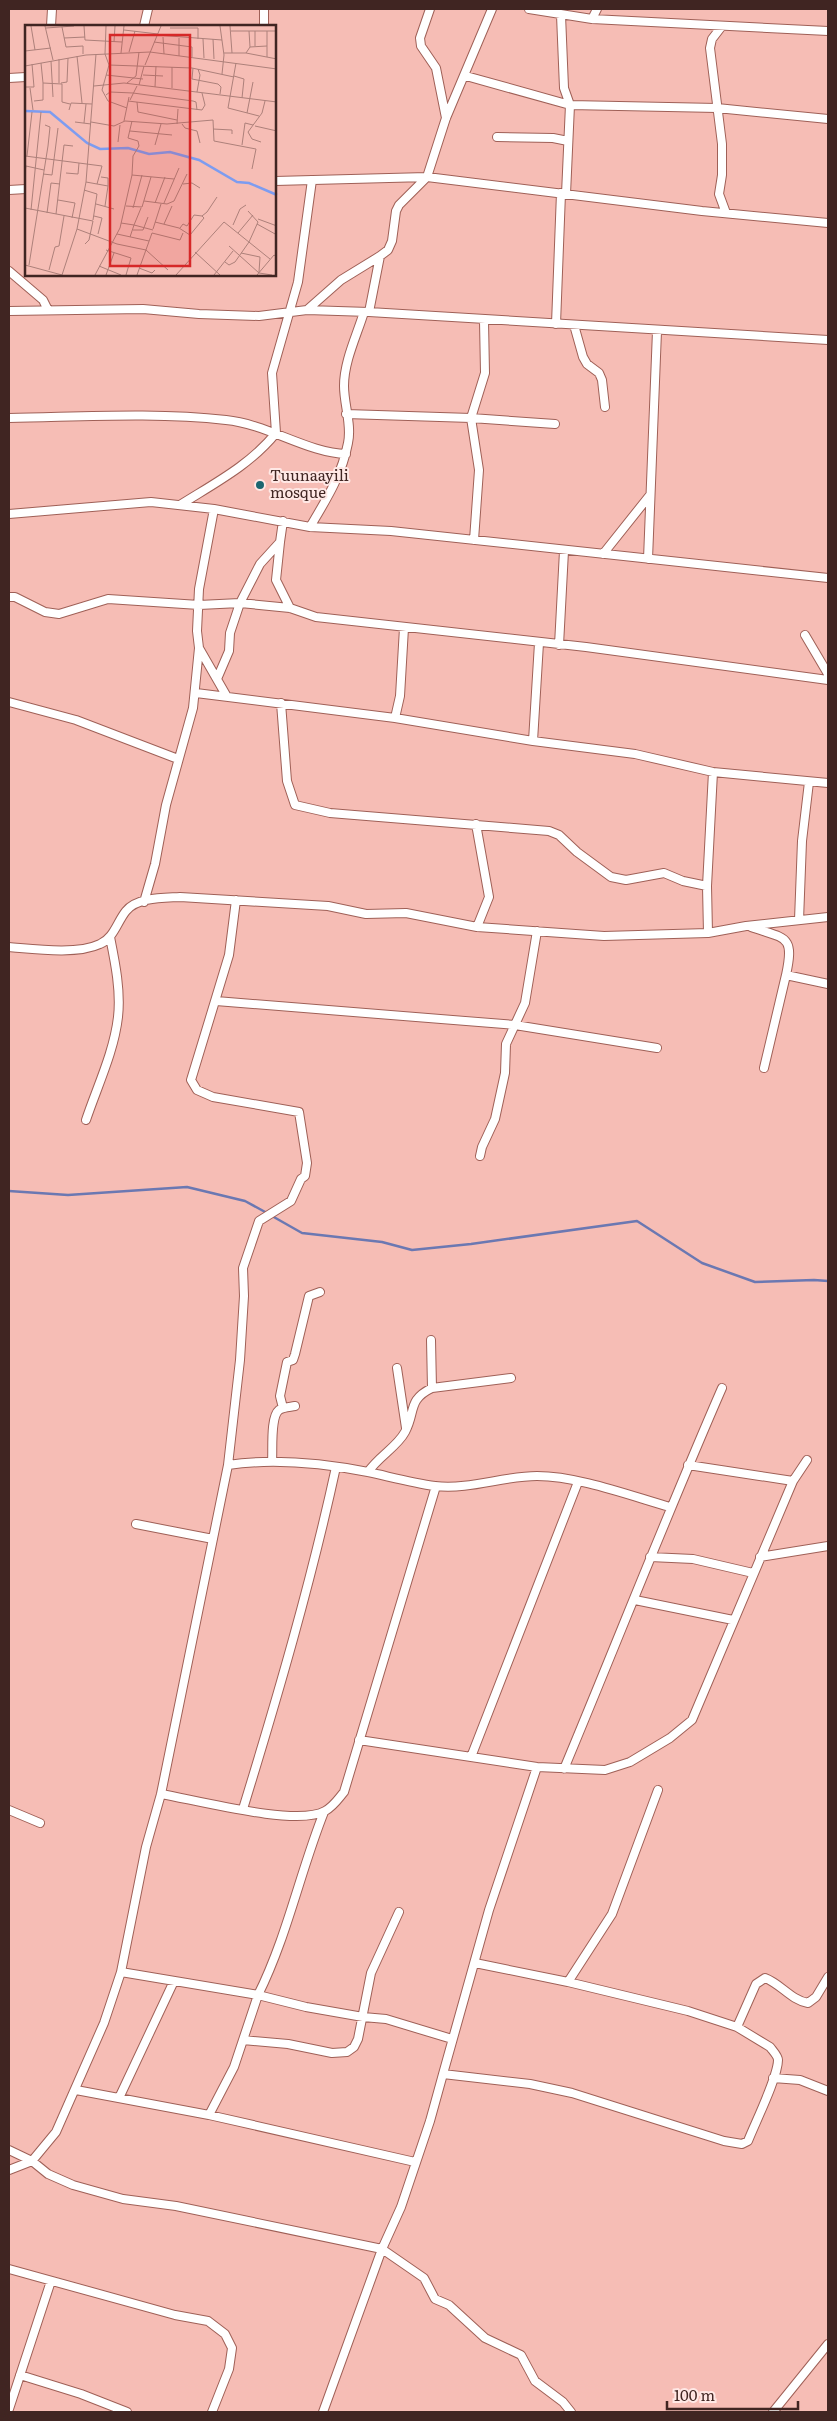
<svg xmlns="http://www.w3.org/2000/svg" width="837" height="2421" viewBox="0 0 837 2421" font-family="Literata,serif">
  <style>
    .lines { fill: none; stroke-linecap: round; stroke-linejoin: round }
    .stream { stroke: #6b78b2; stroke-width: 2.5 }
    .street-casing { stroke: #9f6057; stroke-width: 10 }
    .street { stroke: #fff; stroke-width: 8 }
    .poi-dot { fill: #1b6670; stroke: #ffe8e5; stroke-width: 2 }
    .labels { text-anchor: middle; stroke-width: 4; stroke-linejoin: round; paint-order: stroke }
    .poi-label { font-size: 15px; fill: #402522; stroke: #ffe8e5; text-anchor: start }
    .inset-river { fill: none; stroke: #7d9cf0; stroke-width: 2.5 }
    .inset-road { fill: none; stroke: #ad807a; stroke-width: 1 }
    .view { fill: #d62828; fill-opacity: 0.15; stroke: #d62828; stroke-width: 2.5 }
    .inset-edge { fill: none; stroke: #402522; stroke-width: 2.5 }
  </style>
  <rect width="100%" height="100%" fill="#f6bdb5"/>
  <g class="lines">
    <path class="stream" d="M9,1191L68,1195L187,1187L245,1201L267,1213
      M272,1216L302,1233L382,1242L412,1250L471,1244L637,1221L702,1263L755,1282L814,1280L828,1281"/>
    <g class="street-casing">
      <path id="street" d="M430,9L420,38L421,46L436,68L446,118
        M529,9L592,19L828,31
        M561,15L564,88L570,105L566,194
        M592,19L597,9
        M51,26L52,9
        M144,26L148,9
        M264,26V9
        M722,26L712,39L710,48L722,144V175L719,194L726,213
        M466,76L570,105L717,108L828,119
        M9,78L26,77
        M497,137L553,138L568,141
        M275,181L427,177L702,211L828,223
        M9,190L26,189
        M9,271L43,300L48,310
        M307,310L341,280L380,256
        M9,311L143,309L199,314L259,316L307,310L369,312L828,340
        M369,312L380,256L388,250L392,241L396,211L399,205L427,177L446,118L492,9
        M556,324L561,193
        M574,325L583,357L587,364L599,373L602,380L605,407
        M346,414L471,418L555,424
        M9,418C80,417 154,412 226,420C267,424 308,453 346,454
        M180,505C215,483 250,465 276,433L272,373L298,282L312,180
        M214,509L199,589L197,631L199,648L226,695
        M9,514L151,502L214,509L310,527L391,531L828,578
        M310,527C326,500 342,475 348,443C352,425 344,405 344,386C344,361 357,335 364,312
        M474,540L479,470L471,418L485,373L484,321
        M280,542L276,580L290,608
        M603,554L650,495
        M648,559L657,331
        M9,597H15L45,612L59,614L108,599L199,605L240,603L290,608L316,617L586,647L828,680
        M805,635L828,674
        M559,645L564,551
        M217,679L229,651L230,633L240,603L260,564L280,542L283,521
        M196,693L395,718L533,741L635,754L713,772L828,783
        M9,702L76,720L178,759
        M281,703L287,781L295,805L330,813L549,831L559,835L577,852L611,877L626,880L664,873L683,881L707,886
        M395,718L400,696L404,628
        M533,741L539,643
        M476,824L489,897L477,927
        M144,902L155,864L166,805L193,708L199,648
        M799,920L802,841L809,782
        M751,927C785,939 795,934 786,975L828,984
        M708,933L707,886L713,772
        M9,947C34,949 77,955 100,944C114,938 117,922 126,911C137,897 164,898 180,897L328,906L366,914L406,913L477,927L604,936L708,933L746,926L828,917
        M216,1001L515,1025L657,1048
        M764,1068L786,975
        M86,1120C97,1087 114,1052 118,1017C121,991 115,962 110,937
        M480,1156L482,1147L495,1119L505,1073L506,1044L525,1003L537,931
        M397,1368L406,1428
        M432,1388L511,1378
        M283,1408L280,1396L287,1362L293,1360L295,1354L309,1296L320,1292
        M272,1461C273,1450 270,1417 279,1410C283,1407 290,1407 295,1406
        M228,1465L240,1360L244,1296L243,1268L259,1221L291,1201L301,1179L305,1176L307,1163L299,1112L213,1097L197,1090L191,1080L229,955L236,900
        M688,1465L793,1481
        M368,1472C379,1456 397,1447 405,1432C416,1412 407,1400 432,1388L431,1340
        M136,1524L213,1539
        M650,1557L693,1559L753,1573
        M760,1557L828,1546
        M635,1600L733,1620
        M359,1740L537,1767L605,1770L630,1762L670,1738L692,1720L793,1481L807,1460
        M471,1757L578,1482
        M564,1769C617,1642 667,1514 722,1388
        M161,1794C196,1800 297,1827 325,1811C334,1806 338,1799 344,1792L436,1486
        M243,1809C278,1695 311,1582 336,1467
        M9,1810L40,1823
        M324,1812C300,1872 287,1937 258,1995L306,2007L363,2017L386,2019L452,2039
        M121,1972L258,1995L234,2067L209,2115
        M568,1982L612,1914L658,1790
        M737,2027L756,1984L765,1978C781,1984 791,2000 808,2003L816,1997L828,1977
        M243,2040L288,2044L332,2053L347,2052L354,2047L358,2039L371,1973L399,1912
        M443,2074L489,1910L537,1767
        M773,2078L800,2080L828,2091
        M76,2090L209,2115L415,2162
        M119,2098L174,1981
        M9,2150L32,2161L48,2174L73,2185L123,2199L176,2206L382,2249L424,2278L435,2299L449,2305L485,2338L521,2355L535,2381L563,2402L571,2412
        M9,2170L32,2161L56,2132L104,2023L121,1972L146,1847L161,1794L228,1465C275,1458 322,1463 368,1472C391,1477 413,1483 435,1486C470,1490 503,1476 537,1476C578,1476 631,1496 670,1507
        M9,2269L175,2315L208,2321L225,2334L232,2348L229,2369L212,2412
        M20,2375L81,2394L127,2412
        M9,2409L51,2281
        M323,2412L382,2249L401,2207L430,2121L443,2074L530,2084L572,2093L724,2141L742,2144L748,2141C755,2123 778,2077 778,2060C778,2056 773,2051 770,2047L737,2027L688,2011L568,1982L475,1963
        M773,2412L828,2344"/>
    </g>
    <use href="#street" class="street"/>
  </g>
  <circle class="poi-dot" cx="260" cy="485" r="5"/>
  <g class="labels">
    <g class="poi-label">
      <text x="270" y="481">Tuunaayili<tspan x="270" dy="17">mosque</tspan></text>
    </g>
  </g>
  <g transform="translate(25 25)">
    <rect width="251" height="251" fill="#f6bdb5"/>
    <path class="inset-river" d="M0,86L25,87L62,118L75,124L103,123L124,129L145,127L174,135L212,157L224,158L252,170"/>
    <path class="inset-road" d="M6,1L10,25M20,1L28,35M59,1L60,15L97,17M81,1L80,29L84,40M195,1L199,30L197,49M205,1L207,28M37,2L41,22L58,21V29M21,3L49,1M145,3H173V14M99,5L133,9M206,6H230V21M224,6L225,22L242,21M230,6H252M132,10L197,15M138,12L139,29M39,13L60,12M154,13V31M178,14L179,33M188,14L189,34M89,17L90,1M129,17L167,22V32M225,22L221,28L252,34M0,26L26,23M104,27L110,6M96,28L99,1M199,28H221M52,31L57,78M242,32V6M34,34V58M26,36L28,72M16,38L18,58L37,59V77L45,79M211,38L203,83L234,91M120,40L136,1M0,41L61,30L125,27L252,44M168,43L167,54L193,59L196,62L195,69M81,50L118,54M118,50L138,51M209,51L219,54L217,73M36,58L42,57L43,33M102,58L111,51L114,27M114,60L119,41M69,61L99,58L252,77M0,62H9L7,39M130,62L131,41M5,63L8,85M147,63V42M172,67L175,50L173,44M81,70L85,67L108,68L168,76L171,77L172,85M105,75L112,61M9,76L18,75V58M103,76L177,85L180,80L177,68M112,77L113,87L152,95M102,83L83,76L77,65L84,40L167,43L209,52M44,85L46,78L67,79M222,88L228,57M99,96L104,72M50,97L66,99M66,97L89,101L100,96L142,99L188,95L189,116L231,124L227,144M59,98L61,79M152,99L153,84M157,99L160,103L172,106L175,118M230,101L252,106M188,104L207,105V109M105,106L147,110M93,117L95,100M236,117L227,114L223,107L237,88L240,76M130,120L136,99M217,120L220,98L228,100M0,131L77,141L72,159M2,131L7,87M0,147L1,141L19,145M41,148L53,149L54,138M18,149L27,150L33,103M107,150L108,131L114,121L113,116L103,113L107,96M61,157L83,161V153L76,152M158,159L167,158L175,163M59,165L72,169L68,195M33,175L50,178L47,193M119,176L142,179L149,176L162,149M130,178L140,152M139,178L154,143M71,179L89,184M80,181L83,161M101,181L117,182L126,152M0,183L68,196L64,215L60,219M108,183L117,150M116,183L109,200L128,205M6,185L16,87M223,186L233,197L224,217M22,188L26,158L35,159M31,189L39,120L48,121M69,191L77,193L73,209M233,194L252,201M130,197L154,203L165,210L179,193L177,191M96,198L109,200L105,212M139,199L147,181M232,199L252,210M208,200L215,184L221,180M155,203L158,199L162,201L169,190L177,191L182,187L192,172M52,204L92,219L121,225L143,245M128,204L136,179M108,205H118L123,192M213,208L228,190M92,209L124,216M204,221L234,248L247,250M81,225L106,233L101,250M170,227L195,250M216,228L235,232L234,247M200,237L204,240L210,237L224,217M0,240L37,250M4,240L23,121L25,102L20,100M74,241L96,250M114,243L127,248L130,245M24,245L30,222L34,221L39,191M37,250L52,204L61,157L71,29M70,250L95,203L107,150L149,154M81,250L89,228M112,250L127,208L155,215L158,208M151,250L199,197L245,234M189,250L208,226M232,250L249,230L252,232"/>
    <path class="view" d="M85,10H165V241H85Z"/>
    <rect width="251" height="251" class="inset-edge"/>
  </g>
  <rect width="837" height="2421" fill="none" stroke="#402522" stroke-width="20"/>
  <path d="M667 2401v8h131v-8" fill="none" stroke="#402522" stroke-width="2.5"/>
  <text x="674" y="2401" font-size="15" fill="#402522" stroke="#ffe8e5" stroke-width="4" paint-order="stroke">100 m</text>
</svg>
